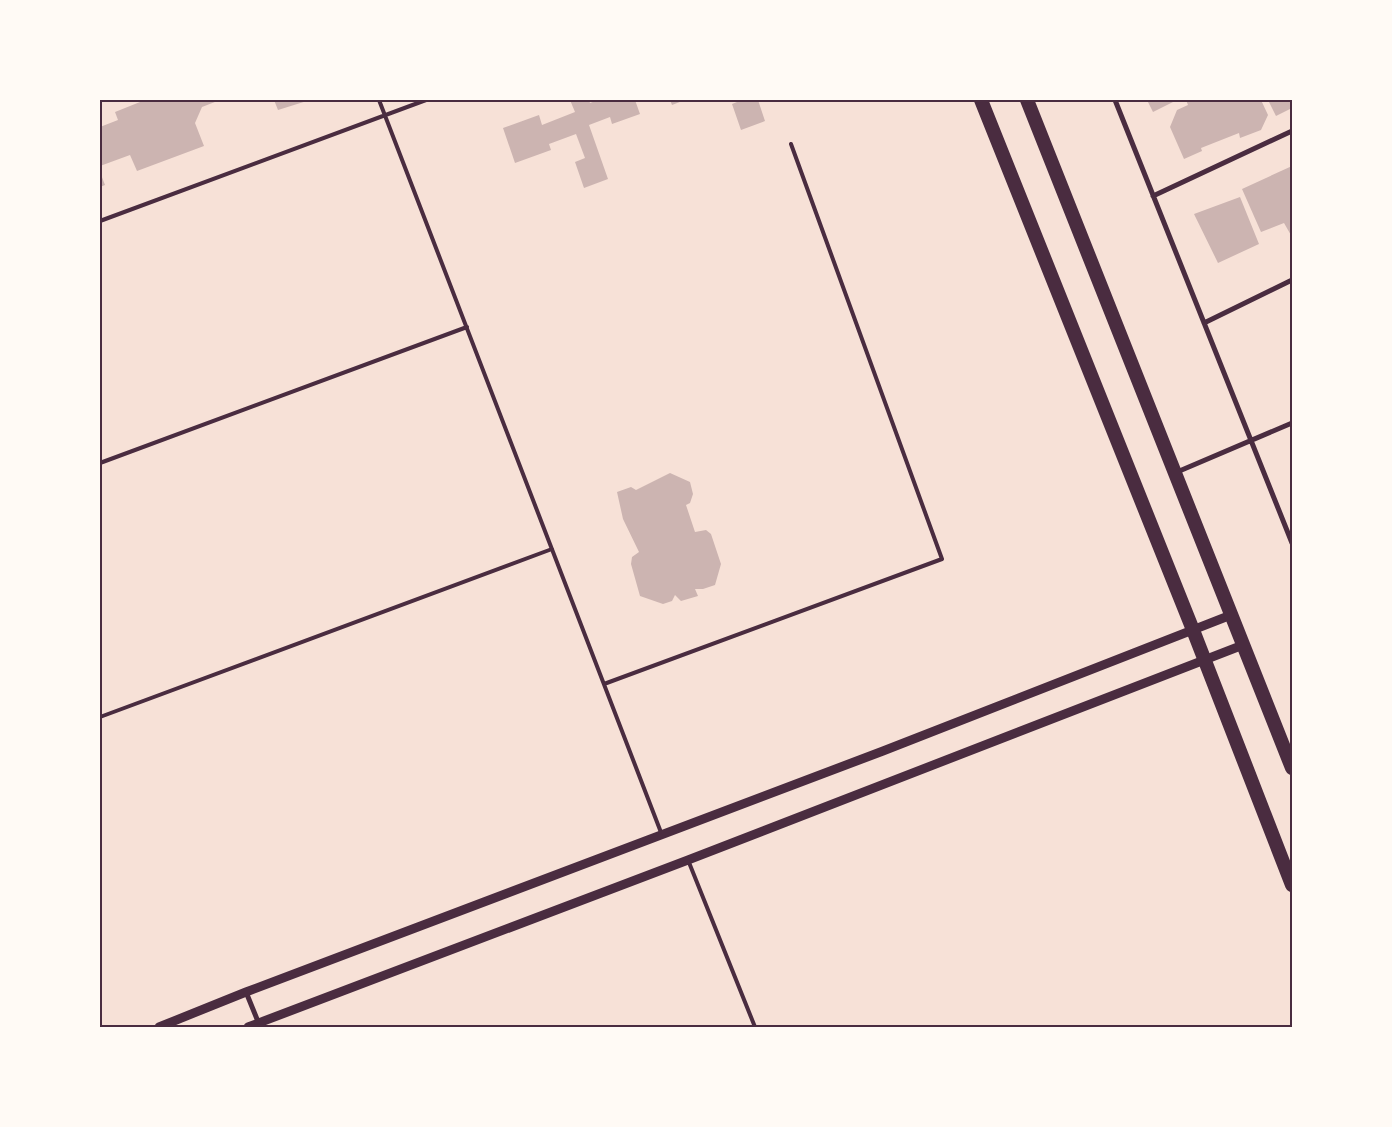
<svg xmlns="http://www.w3.org/2000/svg" width="1392" height="1127" viewBox="0 0 1392 1127" font-family="'Open Sans',sans-serif">
  <style>
    .building { fill: #ccb4b1 }
    .lines { fill: none; stroke-linecap: round; stroke-linejoin: round }
    .service { stroke: #4a2c40; stroke-width: 4 }
    .minor { stroke: #4a2c40; stroke-width: 5 }
    .tertiary { stroke: #4a2c40; stroke-width: 9 }
    .trunk { stroke: #4a2c40; stroke-width: 14 }
    .neatline { fill: none; stroke: #4a2c40; stroke-width: 2 }
  </style>
  <rect width="100%" height="100%" fill="#f7e1d7"/>
  <path class="building" d="M145,100H220L202,107L195,123L204,146L137,171L130,155L100,166V127L118,120L115,112Z
    M274,100H310L278,110Z
    M570,100H589L590,103L598,100H635L640,114L612,124L610,117L589,125L608,179L584,188L575,162L585,158L576,134L549,144L551,150L515,163L503,128L539,115L542,125L575,112Z
    M670,100H685L672,105Z
    M742,100H758L765,121L741,130L732,104Z
    M1147,100H1177L1153,112Z
    M1186,100H1261L1268,115L1261,130L1240,138L1239,133L1201,148L1202,151L1184,159L1170,127L1177,110L1188,105Z
    M1268,100H1292V108L1276,116Z
    M1292,166V237L1284,223L1261,232L1242,189Z
    M100,172L105,185L100,187Z
    M1240,197L1259,244L1218,263L1194,214Z
    M670,473L690,482L693,494L690,503L686,505L695,532L706,530L711,534L721,564L715,585L703,589H695L698,596L681,601L675,595L672,601L663,604L640,596L631,564L632,557L639,552L623,519L617,492L631,487L636,490Z"/>
  <g class="lines">
    <path class="service" d="M379,100L662,835
      M100,221L426,100
      M100,463L467,327
      M604,684L942,559L791,144
      M100,717L552,549
      M688,860L755,1027"/>
    <path class="minor" d="M1115,100L1292,543
      M1153,196L1292,131
      M1204,323L1292,280
      M1177,472L1292,423
      M246,992L259,1024"/>
    <path class="tertiary" d="M159,1027L246,992L883,751L1231,615
      M248,1027L688,860L1243,645"/>
    <path class="trunk" d="M981,100L1193,630L1292,885
      M1027,100L1292,768"/>
  </g>
  <rect width="1392" height="1127" fill="none" stroke="#fffaf5" stroke-width="202"/>
  <rect x="101" y="101" width="1190" height="925" class="neatline"/>
</svg>
